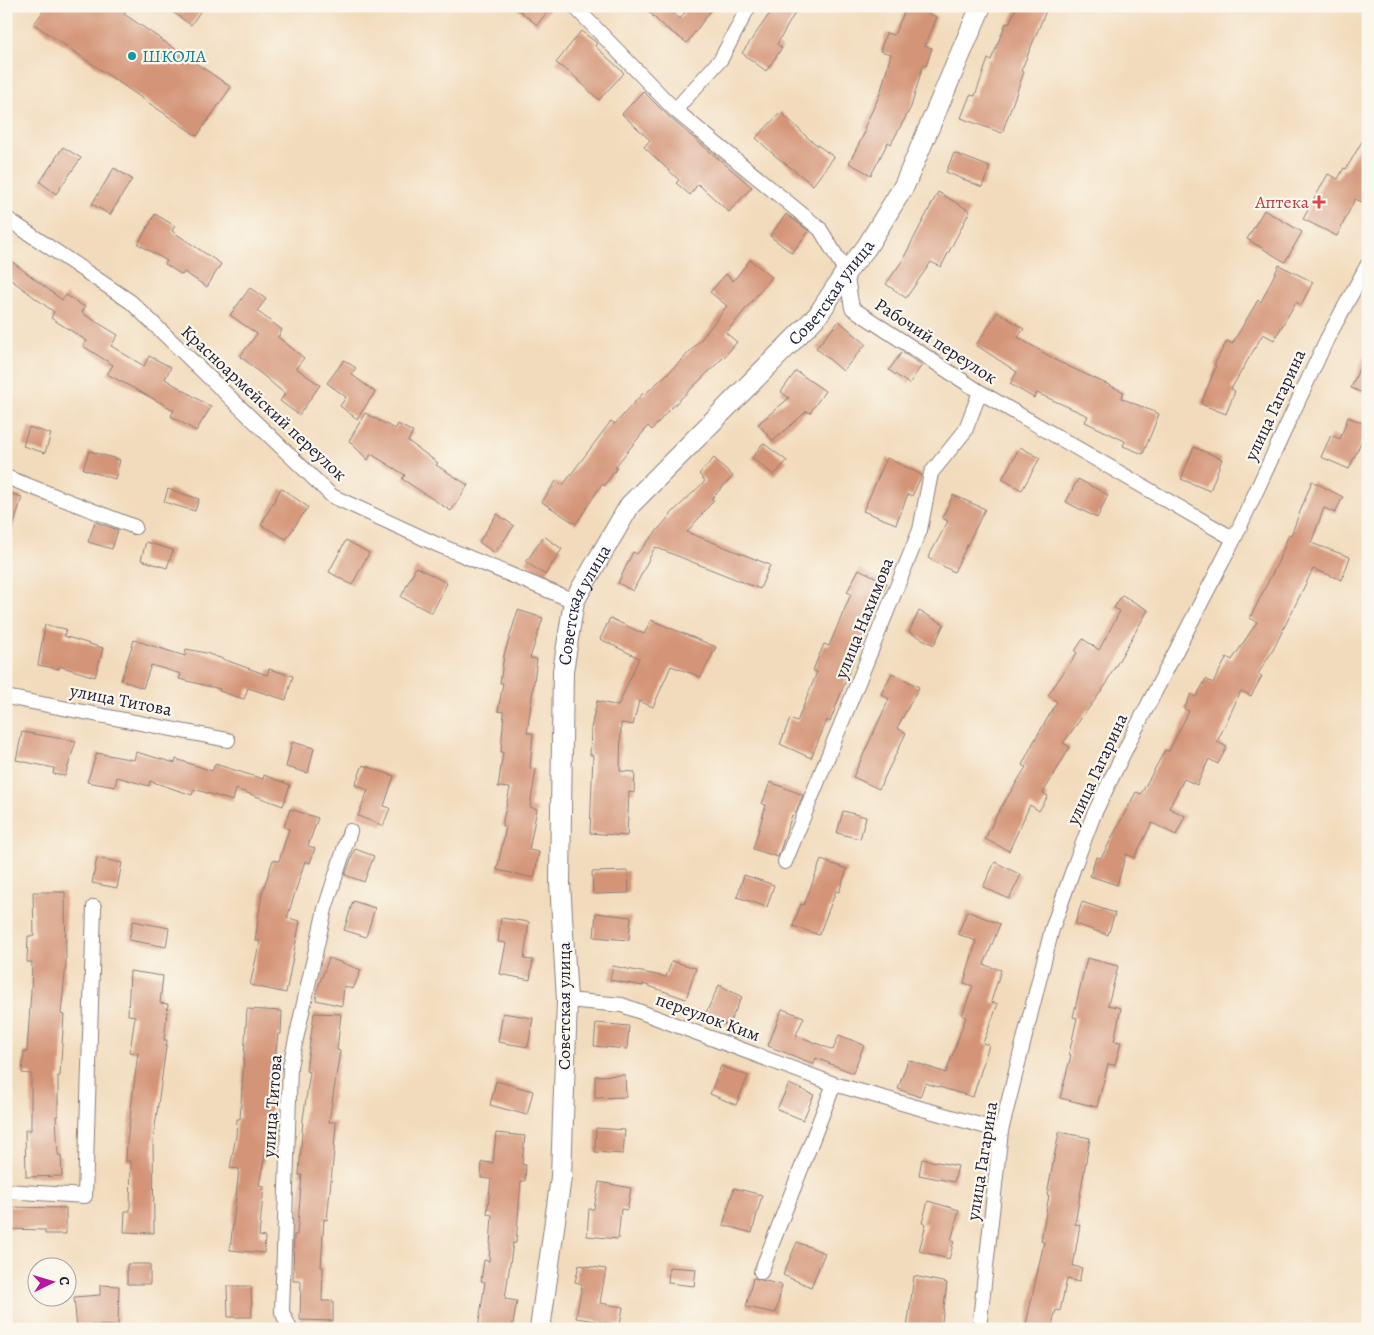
<svg xmlns="http://www.w3.org/2000/svg" width="1374" height="1335" viewBox="0 0 1374 1335" font-family="Alegreya,serif">
  <style>
    .building { fill: #d49477 }
    .lines { fill: none; stroke-linecap: round; stroke-linejoin: round }
    .street-casing { stroke: #8a7e7c; stroke-width: 16 }
    .secondary-casing { stroke: #8a7e7c; stroke-width: 22 }
    .street { stroke: #fff; stroke-width: 14 }
    .secondary { stroke: #fff; stroke-width: 20 }
    .culture-dot { fill: #0f9aa8; stroke: #fbf7ec; stroke-width: 2 }
    .health-dot { fill: #e0444e; stroke: #fbf7ec; stroke-width: 2 }
    .labels { text-anchor: middle; stroke-width: 4.5; stroke-linejoin: round; paint-order: stroke }
    .culture-label { font-size: 18px; fill: #0d838f; stroke: #fbf7ec; text-anchor: start }
    .health-label { font-size: 18px; fill: #be3a42; stroke: #fbf7ec; text-anchor: end }
    .street-label { font-size: 18px; fill: #22223b; stroke: #fbf7ec }
  </style>
  <rect width="100%" height="100%" fill="#fbf7ec"/>
  <filter id="ink" filterUnits="userSpaceOnUse"><feTurbulence type="fractalNoise" baseFrequency=".02" numOctaves="2"/><feDisplacementMap in="SourceGraphic" scale="10" xChannelSelector="R" yChannelSelector="G"/><feConvolveMatrix kernelMatrix="1 2 1 2 8 2 1 2 1" color-interpolation-filters="sRGB"/></filter>
  <filter id="wash" filterUnits="userSpaceOnUse"><feTurbulence type="fractalNoise" baseFrequency=".0096" numOctaves="4" result="noise"/><feDisplacementMap in="SourceGraphic" scale="20" xChannelSelector="R" yChannelSelector="G"/><feGaussianBlur stdDeviation="1.12" result="paint"/><feColorMatrix in="noise" values="0 0 0 0 0 0 0 0 0 0 0 0 0 0 0 0 0 1.4 0 .05"/><feComposite in="paint" operator="in"/></filter>
  <g filter="url(#wash)">
    <rect width="100%" height="100%" fill="#f2dbbc"/>
    <g id="blocks">
      <path class="building" d="M47,6H129L124,14L231,87L197,136L34,24Z
        M164,6H204L191,25Z
        M514,6H552L537,25Z
        M643,6H667L680,19L689,6H714L687,43L662,25Z
        M775,6H799L777,44L782,48L766,71L742,53Z
        M907,6L937,17L925,46L932,48L926,66L923,65L911,107L891,144L888,142L871,175L849,163L866,130L864,128L880,94L891,54L880,51L886,33L894,35Z
        M1017,6H1048L1021,71L1024,72L1002,133L961,118L970,95L975,96L988,59L991,60L1006,23L1009,24Z
        M581,31L597,43L595,46L624,73L599,100L573,75L556,63Z
        M643,91L669,117L752,187L729,212L698,184L690,195L676,183L679,180L644,147L650,140L622,114Z
        M781,112L809,139L834,157L813,185L773,154L756,138Z
        M1368,131V192L1362,202L1355,199L1337,236L1303,219L1328,174L1338,179L1344,168L1346,169Z
        M63,147L81,158L56,194L40,182Z
        M954,153L990,167L982,187L946,172Z
        M114,168L132,179L110,215L92,204Z
        M938,192L970,211L941,267L931,262L906,298L886,284L902,261Z
        M1264,210L1302,232L1285,262L1247,239Z
        M155,214L175,226L172,231L221,264L207,287L184,272L182,275L165,264L167,261L138,244Z
        M786,214L809,231L792,253L770,236Z
        M6,257L62,300L66,295L85,307L82,313L118,335L111,346L144,366L149,356L171,367L165,379L211,407L196,431L171,416L174,410L107,374L113,365L83,346L87,341L51,318L54,312L6,276Z
        M750,260L772,277L726,333L737,342L725,356L666,413L652,430L648,426L615,467L617,468L604,486L602,484L576,524L542,502L556,481L563,485L611,421L615,424L643,393L645,394L682,360L703,337L727,306L710,292L726,274L733,281Z
        M1279,265L1313,282L1301,305L1296,302L1274,340L1263,334L1231,389L1235,391L1226,414L1201,404L1216,366L1214,365L1227,341L1232,344L1258,300L1261,302Z
        M250,288L266,299L257,311L282,330L278,337L304,358L296,368L320,385L299,415L280,401L285,394L240,356L257,334L230,315Z
        M998,312L1024,329L1018,337L1059,362L1124,392L1121,398L1159,414L1143,454L1123,446L1125,441L1085,422L1088,416L1037,393L1034,398L1010,384L1017,372L976,345Z
        M839,321L866,344L843,371L816,348Z
        M1367,349H1368V395L1351,388Z
        M902,352L922,365L909,384L889,370Z
        M344,360L356,368L351,374L375,392L357,419L340,406L346,397L327,383Z
        M796,371L825,391L810,413L807,411L773,441L758,424L789,398L781,392Z
        M365,413L395,429L398,424L413,432L408,441L438,463L436,465L468,485L451,511L402,479L405,475L371,454L368,460L349,441Z
        M1348,417L1368,425V442L1362,440L1349,469L1321,457L1331,435L1340,439Z
        M29,427L51,434L45,453L23,446Z
        M763,443L787,461L774,475L752,458Z
        M1020,447L1040,458L1022,490L1002,479Z
        M1194,447L1222,459L1210,491L1181,479Z
        M89,451L120,460L115,479L83,469Z
        M714,458L733,476L711,499L714,500L687,532L770,565L760,589L655,547L633,591L618,583L633,552L637,554L673,512L705,481L699,474Z
        M887,458L922,475L912,496L908,494L896,524L863,511Z
        M1078,479L1108,495L1097,518L1066,502Z
        M1312,481L1343,497L1335,513L1324,508L1311,543L1350,557L1342,580L1313,569L1273,650L1258,674L1262,676L1251,696L1241,691L1217,742L1227,747L1218,764L1209,759L1197,785L1184,779L1169,808L1185,816L1176,835L1152,823L1134,858L1126,854L1117,885L1090,876L1096,857L1101,858L1136,792L1141,794L1165,750L1169,751L1189,711L1184,709L1191,694L1196,697L1206,679L1213,683L1227,657L1232,660L1257,622L1250,618L1279,560L1289,534L1291,535Z
        M281,488L308,507L286,539L261,525Z
        M168,489L199,499L195,511L164,502Z
        M6,492L22,497L10,537L6,536Z
        M953,495L985,509L954,572L928,558L948,521L942,518Z
        M497,514L514,526L495,553L479,542Z
        M95,522L118,530L112,549L88,542Z
        M544,536L562,549L545,575L526,562Z
        M346,540L369,553L352,585L329,572Z
        M146,542L173,550L167,568L141,560Z
        M416,567L447,583L432,613L401,597Z
        M859,569L887,583L866,623L867,624L830,722L827,720L811,758L780,744L790,719L797,722L817,672L813,670L824,644L829,646L851,594L847,592Z
        M1122,595L1148,610L1107,681L1108,682L1063,743L1070,747L1043,793L1048,796L1039,811L1030,805L1009,851L985,839L997,814L1026,767L1022,765L1033,743L1057,702L1048,695L1077,653L1075,651L1083,639L1099,650L1120,611L1114,608Z
        M518,610L543,618L530,658L537,659L527,733H533L530,768L536,769L530,807L537,809L529,850L539,852L534,878L497,870L506,827L502,826L510,788L498,787L503,752H501L504,712L498,711L503,683H500L504,655Z
        M919,611L944,624L934,645L909,632Z
        M610,618L644,634L651,620L716,647L701,677L671,666L653,707L639,701L633,725L621,723L620,771L635,772L634,793L629,792L627,836L590,833L593,755H590L591,728L597,701L618,706L639,658L600,639Z
        M45,625L66,629L64,636L103,648L95,677L59,666V669L38,665Z
        M134,640L185,656L186,649L206,653L267,675L269,669L293,676L286,700L248,688L244,699L219,691L220,689L179,679L181,674L151,665L143,688L121,680Z
        M892,673L919,687L897,728L906,733L879,789L853,777L889,699L881,694Z
        M22,732L76,741L65,776L53,774L54,768L16,760Z
        M292,742L314,748L308,773L286,767Z
        M136,752L175,763L176,759L212,771L215,764L263,779L264,775L290,785L283,806L236,789L233,801L194,789L192,795L150,781L149,786L117,777L115,787L87,782L97,753L134,760Z
        M363,765L394,776L384,806L390,808L383,826L358,816L368,790L355,785Z
        M770,782L803,795L794,816L792,815L778,857L753,849L766,805L762,804Z
        M290,809L318,818L308,846L315,848L310,863L305,861L287,918L300,921L286,993L250,985L260,941H255L262,893L273,860L279,861L289,829L284,827Z
        M843,811L866,817L860,839L837,833Z
        M355,849L374,856L364,882L345,875Z
        M97,858L122,863L117,888L92,883Z
        M821,860L847,869L839,892L836,891L819,935L793,926L801,904L804,905Z
        M995,862L1021,875L1009,899L983,887Z
        M628,871L629,893L593,894L592,872Z
        M744,875L774,885L767,907L737,897Z
        M33,892H65L66,964L61,1014L64,1015L60,1076H58V1116H56L58,1155H61L62,1176L26,1177L25,1130H31V1074L22,1073L24,1051L27,1052L31,991L32,962H27L28,936H34Z
        M353,901L375,908L366,937L344,930Z
        M1082,902L1115,913L1108,935L1075,924Z
        M967,911L1000,924L984,965L1001,970L991,1002L998,1004L983,1043L989,1045L973,1097L925,1083L920,1097L898,1089L908,1060L946,1073L966,1017L962,1015L973,986L964,983L976,941L958,934Z
        M596,913L631,917L629,940L594,937Z
        M501,918L529,922L524,959L533,960L530,980L500,974L506,943L498,942Z
        M133,921L169,928L166,947L129,940Z
        M329,958L361,970L353,989L344,986L342,1006L316,1000L317,990Z
        M1087,958L1118,966L1108,1005L1121,1008L1114,1041L1121,1042L1115,1065L1108,1064L1097,1107L1060,1098L1071,1055L1069,1054L1077,1018L1073,1017Z
        M672,961L696,968L686,999L643,984V986L610,980L613,966L666,977Z
        M130,971L163,976L160,1003L168,1004L164,1040H167L153,1141L154,1233L124,1232L125,1211H130L131,1161H126L127,1142L138,1053L130,1052L135,1016L128,1015Z
        M719,985L742,997L728,1026L705,1015Z
        M247,1009L282,1011L281,1034H278L273,1074L269,1135L259,1185L264,1186L259,1236L265,1237L264,1253L230,1250L239,1169L230,1168L236,1136L237,1119H240Z
        M782,1009L804,1017L796,1035L833,1050L839,1035L864,1045L853,1073L816,1058L814,1064L768,1046Z
        M314,1013L341,1014L337,1050L340,1051L329,1122H336L334,1151L327,1220L324,1219L321,1267H323L322,1301H333V1321L300,1320L301,1281H293L294,1235H297L302,1175H299L303,1119L310,1072L306,1071Z
        M503,1013L533,1018L528,1047L498,1042Z
        M596,1023L629,1026L627,1049L594,1046Z
        M721,1066L748,1076L736,1105L710,1094Z
        M625,1075L626,1097L595,1098V1076Z
        M496,1081L533,1091L527,1115L490,1105Z
        M789,1084L814,1095L803,1120L777,1109Z
        M596,1128L625,1130L623,1154L595,1152Z
        M1059,1132L1090,1138L1075,1224L1080,1225L1073,1266L1082,1268L1079,1282L1067,1279L1060,1311L1056,1310L1051,1329H1025L1044,1242L1041,1241L1049,1195H1047Z
        M496,1133L525,1136L522,1164L526,1165L525,1181H521L516,1243H513L505,1299L517,1301L512,1329H478L485,1282L481,1281L484,1260L489,1261L492,1215L487,1214L491,1179L481,1178L482,1162L493,1163Z
        M922,1159L958,1166L954,1182L919,1175Z
        M599,1182L631,1188L627,1210L621,1209L618,1239L587,1236L589,1209H594Z
        M734,1188L762,1195L752,1233L723,1225Z
        M928,1201L959,1210L951,1241H954L949,1259L919,1251L926,1224L922,1223Z
        M9,1207L66,1208V1234H45V1230L9,1229Z
        M797,1242L825,1253L811,1287L783,1275Z
        M127,1264H150V1284H127Z
        M579,1265L606,1269L600,1303L623,1307L620,1325L576,1318L582,1284L575,1282Z
        M669,1267L696,1269L694,1286L668,1283Z
        M914,1276L947,1283L941,1329H907Z
        M753,1278L782,1285L776,1313L746,1307Z
        M100,1285L119,1286L118,1326L90,1325V1329H77L74,1297L100,1295Z
        M227,1286H251L252,1317H228Z"/>
    </g>
  </g>
  <g filter="url(#ink)">
    <use href="#blocks" fill-opacity="0" stroke="#8a7e7c" stroke-width="1"/>
    <g class="lines">
      <g class="street-casing">
        <path id="street" d="M574,6L675,110L820,229L846,272L852,308L980,392L1234,539
          M675,110L721,59L749,6
          M6,218L131,302L332,496L436,544L574,601
          M6,477L135,527
          M6,697L228,740
          M785,862L920,530L931,473L965,431L980,392
          M567,1000L622,1005L834,1084L1001,1131
          M6,1191L85,1196L94,907
          M761,1272L834,1084
          M290,1329L282,1312L290,1066L325,909L350,831
          M979,1329L1001,1131L1052,929L1075,864L1094,814L1133,734L1234,539L1327,339L1368,264"/>
      </g>
      <g class="secondary-casing">
        <g id="secondary">
          <path id="s1" d="M540,1329L561,1177L567,1000L560,882L563,671L574,601L630,505L818,315L846,272L866,248L904,186L981,6"/>
        </g>
      </g>
      <use href="#street" class="street"/>
      <use href="#secondary" class="secondary"/>
    </g>
  </g>
  <circle class="culture-dot" cx="132" cy="56" r="5"/>
  <path class="health-dot" d="M1316.5 194.5h5v5h5v5h-5v5h-5v-5h-5v-5h5z"/>
  <g class="labels">
    <g class="culture-label">
      <text x="142" y="62">ШКОЛА</text>
    </g>
    <g class="health-label">
      <text x="1309" y="208">Аптека</text>
    </g>
    <g class="street-label">
      <text dy="6" stroke="none"><textPath href="#s1" startOffset="1135">Советская улица</textPath></text>
      <text transform="translate(936 341) rotate(33)" y="6">Рабочий переулок</text>
      <text transform="translate(264 403) rotate(43)" y="6">Красноармейский переулок</text>
      <text transform="translate(1275 405) rotate(-65)" y="6">улица Гагарина</text>
      <text dy="6" stroke="none"><textPath href="#s1" startOffset="730">Советская улица</textPath></text>
      <text transform="translate(864 618) rotate(-68)" y="6">улица Нахимова</text>
      <text transform="translate(121 700) rotate(11)" y="6">улица Титова</text>
      <text transform="translate(1097 769) rotate(-65)" y="6">улица Гагарина</text>
      <text transform="translate(564 1006) rotate(-90)" y="6">Советская улица</text>
      <text transform="translate(708 1017) rotate(20)" y="6">переулок Ким</text>
      <text transform="translate(272 1106) rotate(-86)" y="6">улица Титова</text>
      <text transform="translate(982 1161) rotate(-81)" y="6">улица Гагарина</text>
    </g>
  </g>
  <rect width="1374" height="1335" fill="none" stroke="#fbf7ec" stroke-width="25"/>
  <g transform="translate(52 1282) rotate(85)"><circle r="24" fill="#fbf7ec" stroke="#a4a2a5"/>
  <path d="M0-4L9 19L0 12L-9 19Z" fill="#b5179e"/>
  <text y="-8" font-size="14" font-weight="bold" text-anchor="middle" fill="#22223b">С</text>
  </g>
</svg>
